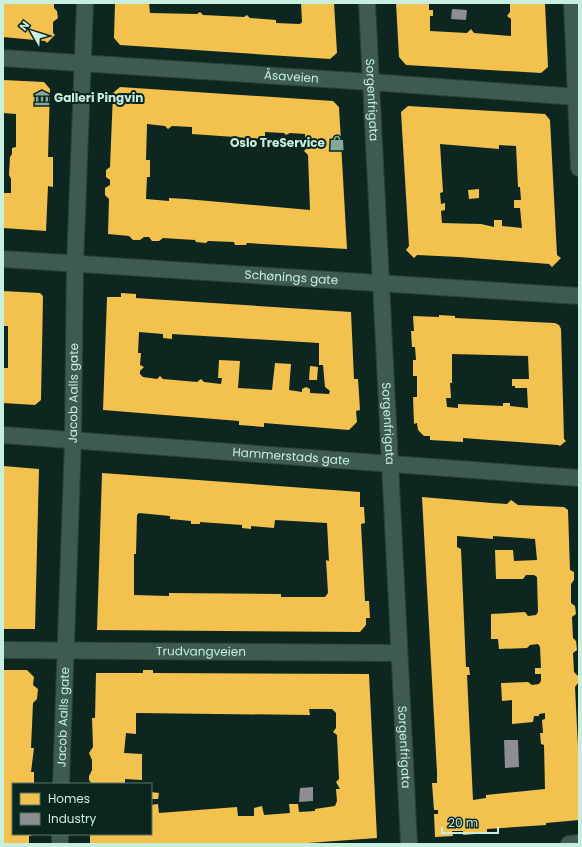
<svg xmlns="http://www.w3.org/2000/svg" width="582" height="847" viewBox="0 0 582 847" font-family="Poppins,sans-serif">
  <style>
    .homes { fill: #f2c14e; fill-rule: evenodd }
    .industry { fill: #8d8d92 }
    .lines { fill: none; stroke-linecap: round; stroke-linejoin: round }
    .minor-casing { stroke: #2c403a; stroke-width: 18 }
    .minor { stroke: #3d5b51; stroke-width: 16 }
    .labels { text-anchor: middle; stroke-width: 4; stroke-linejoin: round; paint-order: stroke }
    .street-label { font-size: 12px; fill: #c7eede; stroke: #0b261d }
    .poi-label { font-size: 12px; font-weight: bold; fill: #c7eede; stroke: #0b261d; text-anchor: start }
  </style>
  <rect width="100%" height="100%" fill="#0d2720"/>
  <path class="homes" d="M3,3H54V8L57,11L58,18L53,22V33L55,35L47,43L45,41L3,37Z
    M115,3H149L150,13L197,14L200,12L203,15L244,17L247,15L250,18L276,20V23L300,24L302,22L301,3H334L337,53L330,59L120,45L114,38Z
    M396,3H429V10H433V16H430V31L467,33L471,29L474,33L511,36V19L507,16L510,12V3H545L548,67L541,73L406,65L399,57Z
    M3,80L44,82L50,89L48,157H53V187L48,186L46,231L3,228V193H11V179L9,175L10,157L12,154V148L16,147V114L3,113Z
    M120,87L333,101L339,107L347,249L247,243L246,245H235L234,242L208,241L206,243L196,242L195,240L163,238L159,241H152L149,237H144L140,240H133L129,236L108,234L109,199L105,195V188L110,185V180L106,177V170L110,167L113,93ZM147,124L165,126L168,129L172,126L192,127V134L265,139V132L284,133L286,135L290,133L305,134L306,149L304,151L308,155L310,210L186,199L169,198V201L146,199L147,177H150V160H146Z
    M408,106L545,114L550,120L557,255L561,258L552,267L549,264L459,257L417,255L414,258L406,250L409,246L401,112ZM440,144L499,149V145L516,146L518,187H520L521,200H514V208H520L522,228L502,226V220H494V227L481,224L442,223L441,211L445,210V203L441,204L440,193L443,192Z
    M479,189V198L469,199L468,190Z
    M3,291L40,293L43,296L41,400L35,405L3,403V368H8V326H3Z
    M121,293L136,294V298L166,300L351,312L354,379H358L360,410L356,411L357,422L349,430L264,423V427L239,425V421L103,410L107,297H121ZM139,332L163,334V338L172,339V334L319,343V365H323L325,387L330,391L329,394L310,393V389L306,387L302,389V392L289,390L291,364L275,363L272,390L238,388L240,361L219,360L218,378H222L221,384L204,382L201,379L197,382L163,379L160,376L157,379L143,377L140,374V371L144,367L140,365L141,353H138Z
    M439,315L455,316V318L555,323L559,325L561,329L564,439L566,441L560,446L558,445L463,438V442L430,440V436H424L418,430L417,423L414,424L413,397H417V376H413V360H416L415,347H412L411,331H414L413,316L439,317ZM452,354L528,356L529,379H512V386H515V388H527L528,408L510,406V403H503V406L458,404V408L447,407L446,398H451L450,383H452Z
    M310,366L318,367L317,380H309Z
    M3,466L39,469L35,629H3Z
    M102,473L360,492V507H364L365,523L361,524L365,601H369L370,618H366V625L360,632L97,630ZM139,513L170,516V519L191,521V524H200V522L242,525V528L251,529V526L274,528L275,520L327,523L329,561L326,560L328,593L325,597H281V594L169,593V596L134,595V554H136L137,515Z
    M422,497L492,503L507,504L511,500L518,505L564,507L568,510L570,570L574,572V580L571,584V603L575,606L576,614L572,617L573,638L576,641L577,650L573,653L574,672L578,676V683L575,687L579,767V820L546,823V825L487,829V833L463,835V831H452L453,836L435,837L434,814H438V810H434L432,783H437V772ZM457,536L493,539V536L535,539L537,560L514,561L513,550H495L496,579H523L526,575H534L537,577L538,612L536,615L528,616L525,612L491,614V639H498L499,649L527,648L530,645L538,644L540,647L541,668H535V674H541V681L539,684L532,685L528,682L501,683L502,701L512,700V724L533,722L534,716H539V714L545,713V719L542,720L543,733H540L541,744L544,745L545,789L486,795V798L473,800L467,675H470L469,667H466L461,549L457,547Z
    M3,670H27L34,677L33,685L38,689L37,699L33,703L31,748H34L31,772H34V784H13V834H32L31,836H29V844H3Z
    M143,670H153V673L369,674L377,838L294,844H90V834H151V805L158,804L159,813L237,807L238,816H254V808L262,806L264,815L290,813L289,804H298L299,812L315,811V809L335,806L337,801L336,789H340L336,782L339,779L337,735L333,732L336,728V713L332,709H309L310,715L136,713V734L126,733L124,753L142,754V780L125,779V784H92L89,780V776L92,770V760L89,753L93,747L92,718H95L96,673H143Z
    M151,792L159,793L158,799H151Z"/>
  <path class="industry" d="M452,9L467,10L466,20L451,19Z
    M504,740H518L519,767L505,768Z
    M313,787V801L299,802L300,788Z"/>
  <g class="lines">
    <g class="minor-casing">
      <g id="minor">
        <path id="s1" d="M367,3L409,844"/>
        <path d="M572,3L579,168"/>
        <path id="s2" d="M3,58L370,82L579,97"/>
        <path id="s3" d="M3,259L579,296"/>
        <path id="s4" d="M3,435L579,478"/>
        <path id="s5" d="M3,650L399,653"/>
        <path id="s6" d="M61,784L73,440L75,264L85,3"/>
        <path d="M60,844V834"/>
        <path d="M569,844L579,843"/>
      </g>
    </g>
    <use href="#minor" class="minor"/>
  </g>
  <defs>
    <g id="museum-bare" transform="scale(1.2)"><path d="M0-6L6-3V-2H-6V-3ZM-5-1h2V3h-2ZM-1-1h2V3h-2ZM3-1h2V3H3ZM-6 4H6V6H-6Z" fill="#86a89c" stroke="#0b261d" stroke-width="2.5" paint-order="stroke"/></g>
    <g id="shop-bare" transform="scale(1.2)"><path d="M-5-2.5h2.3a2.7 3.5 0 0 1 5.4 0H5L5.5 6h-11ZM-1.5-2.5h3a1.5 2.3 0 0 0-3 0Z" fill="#86a89c" stroke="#0b261d" stroke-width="2.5" paint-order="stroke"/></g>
  </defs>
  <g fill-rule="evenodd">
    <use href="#museum-bare" x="42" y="98"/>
    <use href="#shop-bare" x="337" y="143"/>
  </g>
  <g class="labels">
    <g class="street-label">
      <text dy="4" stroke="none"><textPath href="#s2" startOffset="289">Åsaveien</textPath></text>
      <text dy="4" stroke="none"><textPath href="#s1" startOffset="97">Sorgenfrigata</textPath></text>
      <text dy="4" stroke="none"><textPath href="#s3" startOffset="289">Schønings gate</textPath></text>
      <text dy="4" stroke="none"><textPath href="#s6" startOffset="391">Jacob Aalls gate</textPath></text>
      <text dy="4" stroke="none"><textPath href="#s1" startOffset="421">Sorgenfrigata</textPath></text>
      <text dy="4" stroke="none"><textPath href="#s4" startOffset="289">Hammerstads gate</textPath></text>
      <text dy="4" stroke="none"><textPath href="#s5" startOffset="198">Trudvangveien</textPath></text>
      <text dy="4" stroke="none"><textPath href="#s6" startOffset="67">Jacob Aalls gate</textPath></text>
      <text dy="4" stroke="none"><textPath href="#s1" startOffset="745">Sorgenfrigata</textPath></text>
    </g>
    <g class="poi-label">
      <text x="54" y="102">Galleri Pingvin</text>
      <text x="325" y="147" text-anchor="end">Oslo TreService</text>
    </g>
  </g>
  <rect width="582" height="847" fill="none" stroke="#c7eede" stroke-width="8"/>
  <rect x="12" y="783" width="140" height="52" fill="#0b261d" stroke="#56766a"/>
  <rect x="20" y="793" width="20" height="12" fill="#f2c14e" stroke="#56766a"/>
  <text x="48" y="803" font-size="12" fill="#c7eede">Homes</text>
  <rect x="20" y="813" width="20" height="12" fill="#8d8d92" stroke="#56766a"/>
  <text x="48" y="823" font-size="12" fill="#c7eede">Industry</text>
  <g transform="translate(32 32) rotate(309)" stroke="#0b261d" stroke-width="3" paint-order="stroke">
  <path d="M0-3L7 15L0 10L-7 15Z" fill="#c7eede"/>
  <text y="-6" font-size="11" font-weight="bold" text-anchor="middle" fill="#c7eede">N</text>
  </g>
  <path d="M442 827v6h56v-6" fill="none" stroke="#c7eede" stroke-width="2"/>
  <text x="448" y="827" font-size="12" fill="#c7eede" stroke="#0b261d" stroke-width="3" paint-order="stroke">20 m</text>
</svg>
